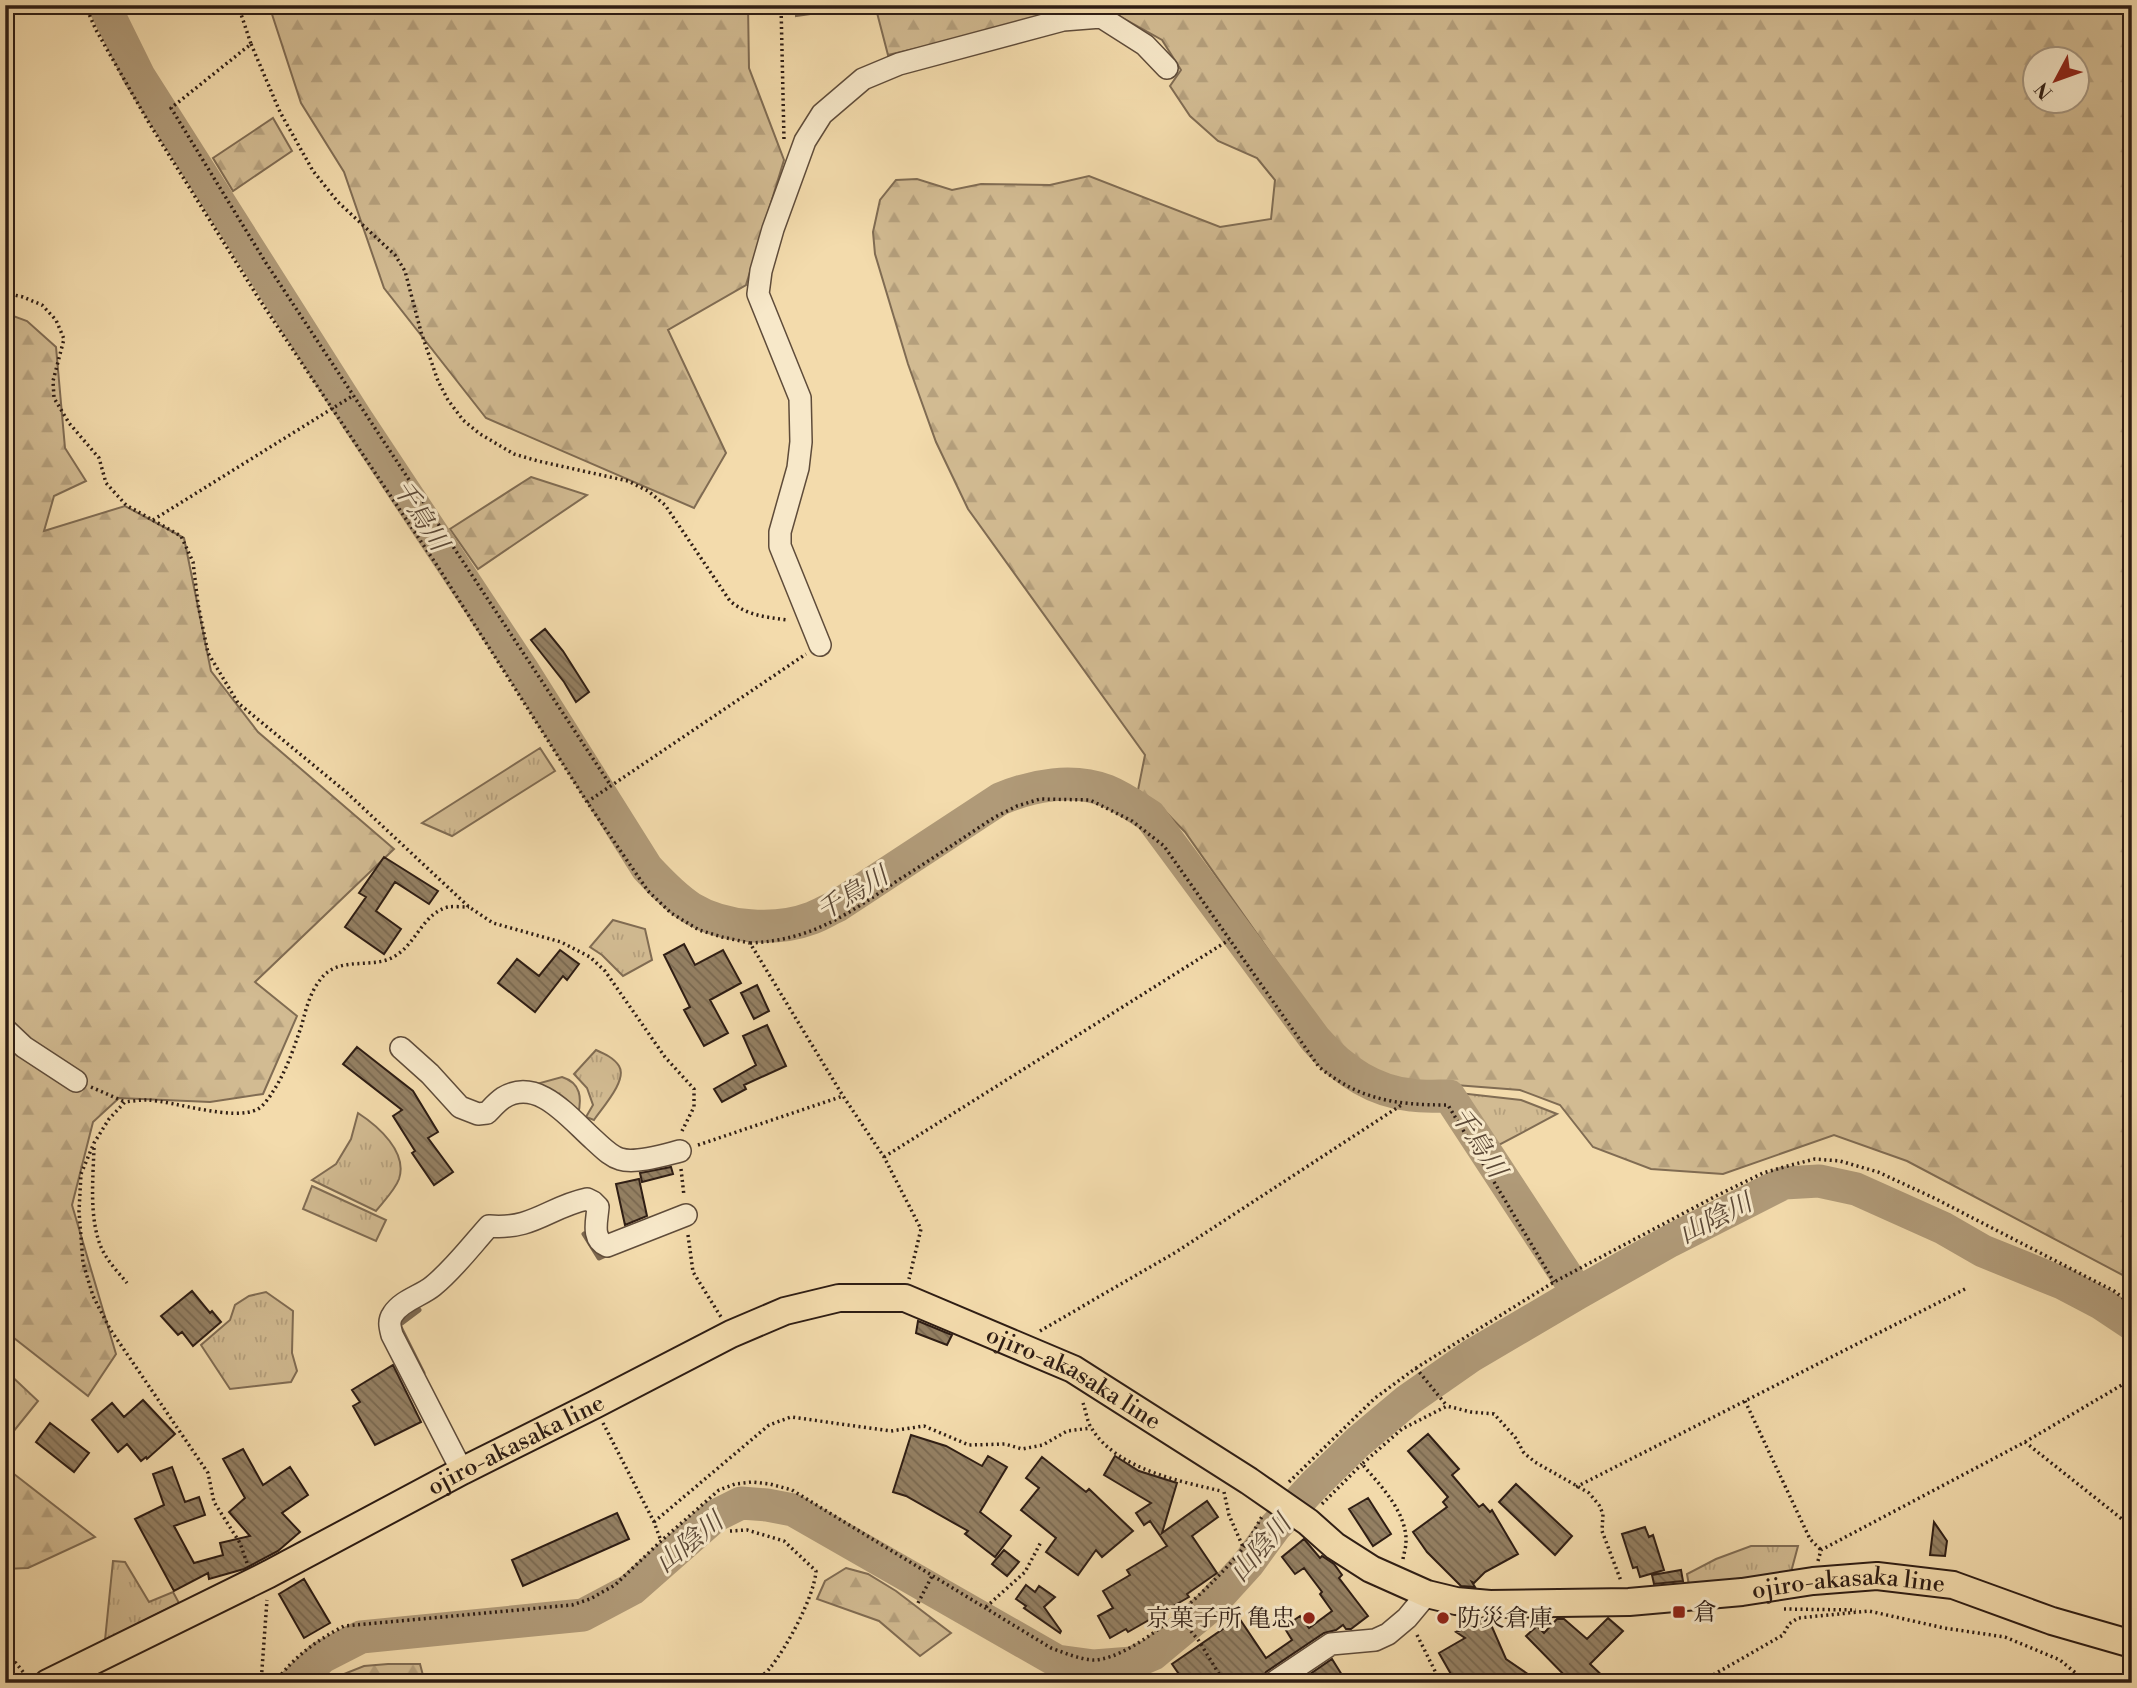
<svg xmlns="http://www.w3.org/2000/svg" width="2137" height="1688" viewBox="0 0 2137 1688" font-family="'Libre Bodoni','Noto Serif JP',serif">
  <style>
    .grass { fill: url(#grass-tufts); stroke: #806c53; stroke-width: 2 }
    .forest { fill: url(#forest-firs); stroke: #806c53; stroke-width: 2; fill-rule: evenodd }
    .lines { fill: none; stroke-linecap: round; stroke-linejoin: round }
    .stream { stroke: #7c6850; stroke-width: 5 }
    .river { stroke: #b09a78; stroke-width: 33 }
    .building { fill: url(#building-back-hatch); stroke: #2e1d14; stroke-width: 2 }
    .minor-casing { stroke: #5f4c3a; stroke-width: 24 }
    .major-casing { stroke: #2e1d14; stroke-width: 30 }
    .path { stroke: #2e1d14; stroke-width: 3.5; stroke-dasharray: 2 3.5; stroke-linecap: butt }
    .minor { stroke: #f7e8c9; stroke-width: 21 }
    .major { stroke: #f3dbac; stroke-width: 26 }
    .poi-dot { fill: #8f2418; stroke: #f7e8c9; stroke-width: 2.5 }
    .labels { text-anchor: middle; stroke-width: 6; stroke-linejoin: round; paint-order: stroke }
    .street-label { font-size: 24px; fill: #2e1d14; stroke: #f7e8c9 }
    .poi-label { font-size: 24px; fill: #2e1d14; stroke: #f7e8c9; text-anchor: start }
    .water-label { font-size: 26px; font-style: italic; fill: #5c4937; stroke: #f7e8c9 }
  </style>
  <defs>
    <pattern id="grass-tufts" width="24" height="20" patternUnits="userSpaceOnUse" patternTransform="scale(1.75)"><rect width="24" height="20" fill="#d2bb92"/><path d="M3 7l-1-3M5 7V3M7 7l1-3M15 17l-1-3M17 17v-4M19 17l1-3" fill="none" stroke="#b5a07d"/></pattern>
    <pattern id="forest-firs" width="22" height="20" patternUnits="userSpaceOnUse" patternTransform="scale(1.75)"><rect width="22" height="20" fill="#d2bb92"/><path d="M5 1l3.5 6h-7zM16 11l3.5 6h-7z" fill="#b5a07d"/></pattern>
    <pattern id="building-back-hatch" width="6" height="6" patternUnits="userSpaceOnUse" patternTransform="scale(1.75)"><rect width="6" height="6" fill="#948063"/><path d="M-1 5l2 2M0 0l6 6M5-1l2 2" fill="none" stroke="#796850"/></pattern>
  </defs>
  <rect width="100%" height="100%" fill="#f3dbac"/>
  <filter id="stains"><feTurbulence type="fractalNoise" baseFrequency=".00286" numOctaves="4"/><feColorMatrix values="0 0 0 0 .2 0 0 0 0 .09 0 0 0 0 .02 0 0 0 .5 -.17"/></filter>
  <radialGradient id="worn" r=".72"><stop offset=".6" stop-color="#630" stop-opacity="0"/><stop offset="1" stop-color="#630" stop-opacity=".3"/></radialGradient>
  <path class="grass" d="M540,748L555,771L452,836L422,823Z
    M613,920L645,929L652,960L623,976L602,955L590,947Z
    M596,1050C605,1054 614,1058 619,1066C628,1080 602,1108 594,1120L586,1117L593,1105L587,1088L574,1074Z
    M562,1077C581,1083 582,1098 578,1115L529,1086Z
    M1459,1093L1521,1100L1557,1114L1497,1146Z
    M358,1113C378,1126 408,1152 399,1179C395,1190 383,1202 376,1211L312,1180L336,1164L351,1139Z
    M312,1186L386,1220L376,1241L303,1209Z
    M266,1292L293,1311L292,1353L297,1371L291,1382L230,1389L201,1345L230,1320L235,1305L249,1296Z
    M5,1370L38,1401L5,1442Z
    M1751,1546H1798L1791,1572L1689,1586L1687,1574L1716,1559Z
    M113,1561L125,1562L149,1602L173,1592L179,1603L105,1640Z"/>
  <path class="forest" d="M269,5H748L749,68L784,160L746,285L668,330L726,453L694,508L486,418L384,288L344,172L301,103Z
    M796,5H872L796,16Z
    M875,5H2132V1280L1907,1161L1834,1135L1723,1174L1651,1169L1593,1147L1560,1105L1520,1090L1403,1081L1371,1069L1349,1055L1331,1039L1185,832L1161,807L1138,790L1145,755L968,509L936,442L908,364L875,254L873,232L880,200L896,180L917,179L952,190L981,184L1050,185L1089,176L1220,227L1271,219L1275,180L1257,158L1218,141L1190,116L1170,86L1181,70L1162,40L1103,7L1056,16L888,55ZM2036,60H2078V102H2036Z
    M273,118L292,151L233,191L213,158Z
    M5,313L27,321L56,347L65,448L86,481L54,496L44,531L125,506L184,538L211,671L258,732L394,849L255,982L297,1016L263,1094L210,1102L119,1098L93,1122L72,1205L116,1354L88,1396L5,1331Z
    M531,477L587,495L478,569L450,529Z
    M5,1467L95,1537L28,1568L5,1569Z
    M846,1568L868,1574L896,1591L951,1633L920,1656L879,1621L817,1599L825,1581Z
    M388,1664H420L425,1683H343L339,1676L364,1666Z"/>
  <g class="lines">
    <path class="stream" d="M584,1234L599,1258L608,1254
      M419,1310L399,1325L423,1373"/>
    <path class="river" d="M104,5L139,76L356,418L522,669L647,868C660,882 674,897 691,908C724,928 775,932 812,918C820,915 828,910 837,906L1000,799C1033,785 1073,778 1107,791C1122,797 1136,807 1150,816L1315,1039C1340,1068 1371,1091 1411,1095C1423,1097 1437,1096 1449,1096L1578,1293
      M295,1683L322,1657L361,1637L583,1615L632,1589L715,1516L741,1503L767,1505L793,1510L1057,1661L1094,1666L1132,1663L1153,1654L1208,1608L1248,1564L1275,1527L1316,1483L1358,1442L1408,1400L1471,1356L1578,1293L1670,1241L1784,1183L1819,1181L1856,1189L1943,1228L1983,1251L2062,1283L2102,1304L2132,1324"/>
  </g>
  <path class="building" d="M545,629L563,651L589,692L576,702L564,682L531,640Z
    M384,857L438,891L429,904L395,882L376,911L401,929L384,954L345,927L366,897L359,893Z
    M684,944L695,965L723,950L741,983L710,1000L728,1033L704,1046L684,1010L690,1007L664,955Z
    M560,950L579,964L567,980L563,976L535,1012L498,983L517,959L539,976Z
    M757,985L769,1011L754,1019L741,993Z
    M767,1025L786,1066L744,1085L746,1089L722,1102L714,1089L756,1065L743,1036Z
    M357,1047L413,1091L438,1132L428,1138L453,1172L434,1185L412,1153L415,1151L393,1116L402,1110L343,1064Z
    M671,1167L673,1174L642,1182L640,1173Z
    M639,1179L647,1216L625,1225L616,1184Z
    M192,1291L210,1313L212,1311L221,1322L193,1346L182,1332L178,1335L161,1316Z
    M918,1321L952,1335L947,1345L916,1333Z
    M393,1365L421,1422L375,1445L353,1406L360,1402L352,1390Z
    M143,1400L175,1434L147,1459L146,1457L141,1461L127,1444L118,1452L92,1420L112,1403L124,1417Z
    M50,1423L89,1453L74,1472L36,1442Z
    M1428,1434L1459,1469L1452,1475L1479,1507L1483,1504L1490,1512L1492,1510L1518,1554L1485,1572L1474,1583L1472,1582L1475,1587L1461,1586L1427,1552L1413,1532L1447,1507L1443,1502L1448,1497L1408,1451Z
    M911,1435L946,1446L982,1466L988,1456L1007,1467L980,1512L1011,1536L995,1557L965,1534L968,1531L906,1496L893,1492Z
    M243,1449L263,1485L290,1467L308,1495L282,1513L300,1532L278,1551L244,1569L209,1579L208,1573L174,1591L135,1519L164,1505L153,1474L172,1467L185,1502L199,1497L205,1515L174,1526L194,1563L223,1555L220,1543L250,1536L229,1512L245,1498L223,1459Z
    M1115,1456L1139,1471L1177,1483L1162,1533L1207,1501L1218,1517L1192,1536L1217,1573L1187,1594L1189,1597L1128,1632L1126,1629L1110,1638L1098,1616L1113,1608L1103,1591L1130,1575L1127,1570L1167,1546L1150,1521L1144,1525L1136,1513L1151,1503L1104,1475Z
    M1042,1457L1086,1492L1089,1489L1133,1531L1102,1557L1096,1550L1078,1575L1046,1552L1056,1538L1021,1510L1039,1488L1026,1478Z
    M1516,1484L1572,1536L1555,1555L1499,1502Z
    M1368,1498L1391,1534L1373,1546L1349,1509Z
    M617,1513L629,1539L523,1586L512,1560Z
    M1934,1522L1947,1541L1945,1556L1930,1555Z
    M1645,1527L1649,1537L1653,1535L1664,1570L1640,1577L1637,1567L1633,1568L1622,1534Z
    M1304,1539L1320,1558L1322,1556L1334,1564L1342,1575L1339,1578L1368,1616L1351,1629H1346L1343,1625L1336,1630L1324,1633L1266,1672L1260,1683H1185L1172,1664L1239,1618L1266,1658L1292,1640L1284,1627L1300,1616L1309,1628L1332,1611L1320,1594L1322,1592L1304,1568L1295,1574L1282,1557Z
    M1004,1550L1019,1562L1007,1576L992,1564Z
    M1681,1570L1683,1581L1654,1584L1652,1575Z
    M304,1579L330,1623L304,1638L279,1594Z
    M1026,1585L1035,1592L1039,1586L1055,1597L1044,1607L1061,1631L1060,1633L1024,1608L1026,1606L1016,1599Z
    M1608,1618L1623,1631L1590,1664L1610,1683H1572L1526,1636L1537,1626L1544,1633L1557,1619H1564L1587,1639Z
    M1485,1619L1489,1620L1506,1659L1541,1683H1487L1477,1676L1465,1683H1456L1439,1653L1465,1638L1456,1632Z
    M1332,1659L1347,1683H1297Z"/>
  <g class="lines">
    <g class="minor-casing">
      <path id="minor" d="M820,645L780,546V532L798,468L801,442L800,398L758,294L761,271L773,229L805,141L822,114L863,79L899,64L1063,20L1101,17L1145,45L1167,68
        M5,1029L24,1047L76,1081
        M401,1048L430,1074L460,1107L478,1114L487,1113C492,1108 497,1102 503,1098C538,1076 570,1119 594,1140C602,1147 610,1156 620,1159C635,1164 664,1155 680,1151
        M462,1471L392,1335C390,1327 388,1321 393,1314C402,1300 421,1296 433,1286C454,1269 471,1246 489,1226C533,1230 549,1207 587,1199L593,1202L598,1207C597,1221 591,1239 607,1246L686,1215
        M1273,1683L1331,1644L1375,1640L1388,1634L1407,1618L1427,1594"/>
    </g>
    <g class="major-casing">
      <g id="major">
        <path id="s1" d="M48,1683L269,1574L462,1471L594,1405L731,1334L785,1311L839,1298H905L1073,1369L1249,1481L1308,1522L1335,1546L1371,1569L1427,1594L1456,1601L1490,1604L1629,1602L1742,1592L1813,1581L1877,1576L1953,1585L2052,1621L2132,1644"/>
      </g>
    </g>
    <path class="path" d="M85,5L96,30L149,123L259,299L438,567L587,802L648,891L671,913L699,930L722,937L750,943L843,1096L884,1157L921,1229L909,1279
      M238,5L251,44L171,108L266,263L611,786
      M781,5L784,140
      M251,44L280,112L313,171L338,202L395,255L405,271L421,332L438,381L448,400L463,420L480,434L514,454L538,461L628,481L648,491L665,505L730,601C748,616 766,617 788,620
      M5,293L23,297L42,305L56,320L64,339L53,381L54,398L69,423L99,458L106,483L126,505L181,536L193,562L198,604L208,653L238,703L345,791L469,907L493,923L561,942L590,957L605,971L665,1057L694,1089V1107L682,1131
      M153,520L354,395
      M587,802L806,654
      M750,943C814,940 849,913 900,879C932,859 963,838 995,817L1017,806L1040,799L1090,800L1132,821L1164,846L1319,1067C1360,1100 1396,1105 1448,1105L1554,1282
      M91,1087L125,1102
      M698,1145L843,1096
      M94,1148C93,1179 89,1218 101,1247C107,1261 118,1272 127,1283
      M884,1157L1229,940
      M681,1169L684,1196
      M688,1235L693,1272L721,1317
      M1040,1331L1176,1252L1403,1104
      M1416,1368L1447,1406
      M1745,1401L1810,1539L1821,1550
      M1083,1403C1086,1411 1087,1422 1092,1429C1117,1469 1179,1481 1221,1491
      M603,1423L654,1522L661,1541
      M2025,1442L2132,1527
      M1289,1482L1375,1398L1416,1368L1554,1282L1716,1196L1763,1173L1791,1165L1815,1159L1840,1161L1878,1172L1934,1198L2114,1291L2132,1305
      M1576,1487L1965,1289
      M1224,1492L1229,1515L1243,1547
      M1322,1504L1362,1464
      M654,1522L769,1425L791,1417L891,1431L924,1426L969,1445L1005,1444L1022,1449L1043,1445L1067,1431L1091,1428
      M730,1531L747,1530L784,1541L816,1571C814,1597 787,1647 770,1668C766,1673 759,1678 753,1683
      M1403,1559C1404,1553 1406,1547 1406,1542C1407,1512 1380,1485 1362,1464L1402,1429L1447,1406L1471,1412L1494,1414L1515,1437L1524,1453L1535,1462L1589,1493L1599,1505L1603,1514L1602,1531L1621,1581
      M1818,1561L1821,1550L2025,1442L2132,1379
      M247,1563L240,1543L214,1502L208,1473L110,1329L93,1296L83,1263L79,1211L81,1174L94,1143L109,1119L125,1102C132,1101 140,1100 147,1100C174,1101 234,1122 258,1109C263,1106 269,1098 272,1093C286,1072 294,1048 302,1024C306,1009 310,993 320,980C339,953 375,972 398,954C417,941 424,913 448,907C454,906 463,907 469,907
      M918,1603L932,1576
      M986,1607L1025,1572L1041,1542
      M1784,1609L1856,1610
      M1177,1614L1199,1641L1219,1674L1227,1683
      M1417,1635L1441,1683
      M5,1657L16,1663L27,1677
      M261,1683L267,1600
      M275,1683C293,1657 316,1641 344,1626L572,1605L590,1599L615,1585L661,1541L719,1490L735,1484L752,1482L770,1484L792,1490L1051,1648C1065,1653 1079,1659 1093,1660C1136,1660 1218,1581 1243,1548C1251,1538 1256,1526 1263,1515
      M1699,1683L1783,1635L1789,1624L1798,1618L1869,1611L1944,1628L2005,1637L2060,1660L2088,1683"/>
    <use href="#minor" class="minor"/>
    <use href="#major" class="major"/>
  </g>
  <g class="poi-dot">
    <rect x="1672" y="1605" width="14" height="14" rx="3.5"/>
    <circle cx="1309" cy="1618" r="7"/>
    <circle cx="1443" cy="1618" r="7"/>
  </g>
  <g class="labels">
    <g class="street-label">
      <text dy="8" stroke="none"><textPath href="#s1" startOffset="1134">ojiro-akasaka line</textPath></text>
      <text dy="8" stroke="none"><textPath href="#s1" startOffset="525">ojiro-akasaka line</textPath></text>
      <text dy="8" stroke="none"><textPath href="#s1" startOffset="1974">ojiro-akasaka line</textPath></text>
    </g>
    <g class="poi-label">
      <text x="1693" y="1620">倉</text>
      <text x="1295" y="1626" text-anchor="end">京菓子所 亀忠</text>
      <text x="1457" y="1626">防災倉庫</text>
    </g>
    <g class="water-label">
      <text transform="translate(421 515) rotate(57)" y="9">千鳥川</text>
      <text transform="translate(852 893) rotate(-31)" y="9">千鳥川</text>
      <text transform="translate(1479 1142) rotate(57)" y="9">千鳥川</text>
      <text transform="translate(1715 1218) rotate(-27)" y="9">山陰川</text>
      <text transform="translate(689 1542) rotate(-39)" y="9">山陰川</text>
      <text transform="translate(1260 1548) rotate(-49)" y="9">山陰川</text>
    </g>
  </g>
  <rect width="2137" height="1688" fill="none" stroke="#f3dbac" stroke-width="28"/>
  <rect x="7" y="7" width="2123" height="1674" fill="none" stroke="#2e1d14" stroke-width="3.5"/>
  <rect x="14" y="14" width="2109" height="1660" fill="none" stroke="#2e1d14" stroke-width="2"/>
  <g transform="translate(2056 80) rotate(229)"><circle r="33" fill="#f7e8c9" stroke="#a79781" stroke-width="2"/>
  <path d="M0-5L12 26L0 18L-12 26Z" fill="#8f2418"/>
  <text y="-10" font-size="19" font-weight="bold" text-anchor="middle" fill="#2e1d14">N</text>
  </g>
  <rect width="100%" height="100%" filter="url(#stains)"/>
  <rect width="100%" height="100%" fill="url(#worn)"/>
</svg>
